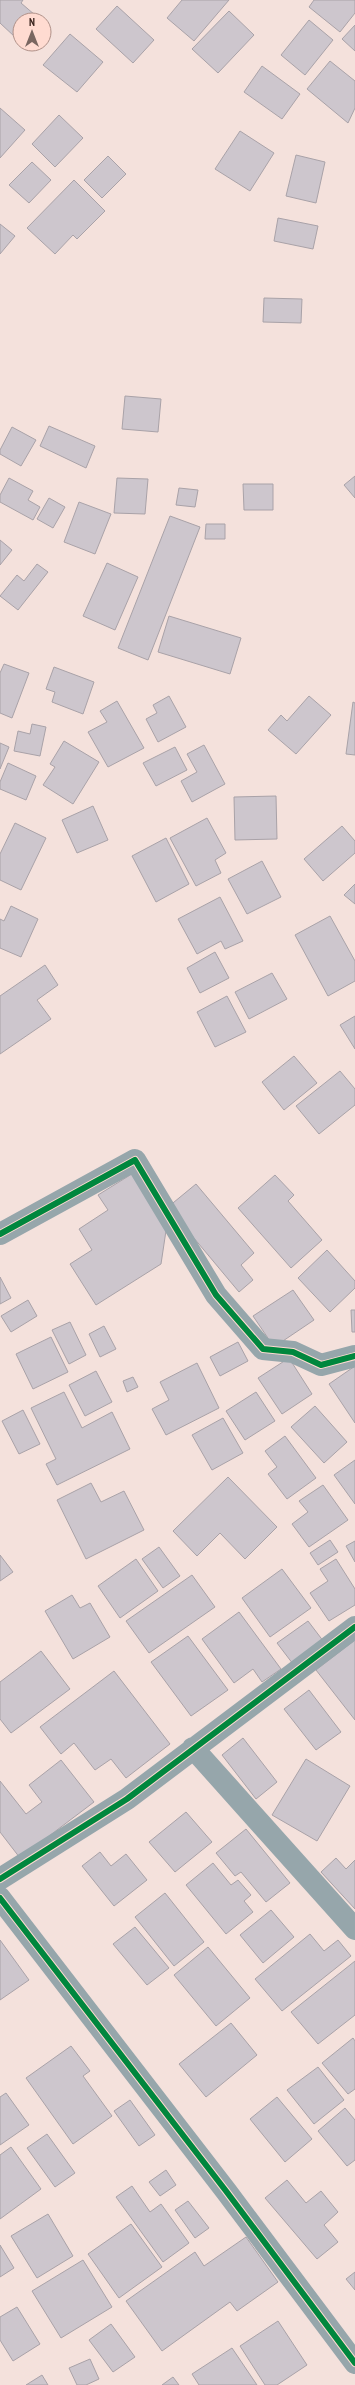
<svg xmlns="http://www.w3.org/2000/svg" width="355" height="2385" viewBox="0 0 355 2385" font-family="'PT Sans Narrow',sans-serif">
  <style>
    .building { fill: #cdc6cd; stroke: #a9a2a8 }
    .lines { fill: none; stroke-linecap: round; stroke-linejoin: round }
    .minor { stroke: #96a6ab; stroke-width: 22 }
    .cycleway-casing { stroke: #ffdbd1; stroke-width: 8 }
    .cycleway { stroke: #00873e; stroke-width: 6 }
  </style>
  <rect width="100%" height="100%" fill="#f4e1dc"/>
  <path class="building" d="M0,0H23L21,3L35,15L30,20H20V31L15,37L0,23Z
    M182,0H229L194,41L167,18Z
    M314,0H355V13L340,32L309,7Z
    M117,6L154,40L133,63L96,29Z
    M229,11L254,35L218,73L192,49Z
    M309,20L333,40L305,75L281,55Z
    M355,25V51L342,39Z
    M70,34L103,62L77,92L43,65Z
    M330,61L355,81V108L348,123L307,89Z
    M262,66L300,94L282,119L244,92Z
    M0,108L25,130L0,158Z
    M59,115L83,138L55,167L32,144Z
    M240,131L274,153L250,191L215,169Z
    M296,155L325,162L316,203L286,196Z
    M108,156L126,174L102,198L84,180Z
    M32,162L51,180L29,203L9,185Z
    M74,180L105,211L77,239L73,235L55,254L27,228Z
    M278,218L318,226L313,249L274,241Z
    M0,224L15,236L0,254Z
    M264,298L302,299L301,323L263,322Z
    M125,396L161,399L158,432L122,429Z
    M49,426L95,446L86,468L40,446Z
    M12,427L36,440L21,466L0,454V450Z
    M355,476V498L344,485Z
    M9,478L33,491L28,500L40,507L33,520L0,502V495Z
    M117,478L148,479L145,514L114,513Z
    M243,484H273V510H244Z
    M179,488L198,490L195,507L176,505Z
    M49,498L65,507L53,528L37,519Z
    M79,502L111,514L95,554L64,542Z
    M170,516L200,527L148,660L118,648Z
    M206,524H225V539H205Z
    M0,540L12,550L0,565Z
    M107,563L138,577L115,630L83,616Z
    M37,564L48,572L18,610L0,596L17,575L24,581Z
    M169,616L241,638L230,674L158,652Z
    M4,664L29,673L12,718L0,713V673Z
    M54,667L94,682L83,714L52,702L55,692L46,689Z
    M169,696L186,727L158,742L146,719L157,713L153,705Z
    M309,696L331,715L296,754L268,730L281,715L287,721Z
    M117,701L144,748L108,767L88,732L107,722L100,711Z
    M353,702L355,703V755L346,754Z
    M32,724L46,727L40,756L14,751L18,731L30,734Z
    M64,741L99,762L73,804L43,785L55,767L50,764Z
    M0,743L9,747L0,769Z
    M204,745L225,784L192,802L181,781L197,772L187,754Z
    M175,747L187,770L156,786L143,763Z
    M8,763L36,776L26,800L0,789V782Z
    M276,796L277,839L235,840L234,797Z
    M93,806L108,840L77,853L62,820Z
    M207,818L226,853L215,860L221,873L196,886L170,838Z
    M15,823L46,838L21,890L0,880V854Z
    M342,826L355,841V853L323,881L304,859Z
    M166,838L189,884L156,902L132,856Z
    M262,861L281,897L247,914L228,879Z
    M355,884V904L344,895Z
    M220,897L243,941L225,949L221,941L197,954L178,919Z
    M11,906L38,919L21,957L0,948V919L4,921Z
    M330,916L355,961V981L328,996L295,935Z
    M215,952L229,978L200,993L187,968Z
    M45,965L58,985L37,1000L51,1019L0,1054V996Z
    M272,973L287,999L249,1019L235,992Z
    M227,996L246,1032L215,1047L197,1012Z
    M355,1016V1049L340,1025Z
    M294,1056L317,1083L284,1110L262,1082Z
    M340,1071L355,1089V1105L319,1134L296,1106Z
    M135,1172L167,1224L161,1264L96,1305L70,1264L92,1250L79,1229L108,1210L98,1195Z
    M275,1175L294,1195L288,1201L322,1240L291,1268L238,1208Z
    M196,1184L254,1253L241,1265L253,1280L239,1292L168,1207Z
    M327,1250L355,1281V1288L330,1312L298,1278Z
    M0,1277L11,1298L0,1304Z
    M293,1290L314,1320L274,1347L253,1316Z
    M28,1300L37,1316L11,1332L1,1316Z
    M351,1310H355V1332H352Z
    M70,1322L86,1355L69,1364L52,1330Z
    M104,1326L116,1349L100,1357L89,1334Z
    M51,1337L68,1372L33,1389L16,1354Z
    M238,1342L248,1361L220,1376L210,1357Z
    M289,1358L312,1394L282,1414L258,1378Z
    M197,1363L219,1408L166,1435L152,1409L169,1400L160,1382Z
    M355,1366V1423L329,1384Z
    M96,1371L112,1402L85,1416L69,1385Z
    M133,1377L138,1387L127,1392L123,1381Z
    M64,1392L82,1428L112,1412L130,1449L57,1485L46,1464L56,1459L31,1408Z
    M256,1392L275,1421L245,1440L226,1411Z
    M315,1406L347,1442L324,1463L291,1427Z
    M23,1410L40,1444L19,1454L2,1421Z
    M223,1418L243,1453L212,1470L192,1435Z
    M285,1436L316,1478L287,1499L268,1474L277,1467L265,1451Z
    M355,1460V1504L334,1475Z
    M228,1477L277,1527L245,1559L220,1533L197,1556L173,1531Z
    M91,1483L101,1502L124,1491L144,1530L86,1559L57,1500Z
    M323,1485L348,1520L309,1547L292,1524L308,1512L299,1501Z
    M330,1540L338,1552L318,1565L310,1553Z
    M355,1541V1562L346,1546Z
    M159,1547L180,1576L163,1588L142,1559Z
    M0,1555L13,1572L0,1581Z
    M136,1559L158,1591L120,1618L98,1586Z
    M336,1559L355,1589V1605L329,1621L310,1593L328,1581L320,1569Z
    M282,1569L311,1608L270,1637L242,1598Z
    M192,1575L215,1607L149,1653L126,1621Z
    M72,1595L80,1608L90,1603L110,1637L73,1659L45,1611Z
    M239,1612L281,1669L262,1682L253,1669L234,1683L202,1639Z
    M308,1621L324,1642L293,1664L277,1643Z
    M188,1636L228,1690L191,1716L151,1662Z
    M355,1640V1720L316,1670Z
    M41,1651L70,1689L11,1733L0,1719V1682Z
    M114,1671L170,1744L126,1778L111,1759L95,1770L74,1743L61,1754L40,1727Z
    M309,1690L341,1732L316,1750L284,1709Z
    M243,1738L277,1782L256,1799L222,1755Z
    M306,1759L350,1786L317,1841L272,1815Z
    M61,1760L94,1802L20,1858L0,1832V1781L26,1814L42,1802L29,1785Z
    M186,1812L212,1842L175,1872L149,1842Z
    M246,1829L290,1883L266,1902L241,1872L235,1876L216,1853Z
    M100,1852L111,1866L126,1854L147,1880L114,1906L82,1866Z
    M336,1858L346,1869L355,1860V1909L321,1872Z
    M213,1863L231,1885L238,1880L251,1895L244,1901L253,1912L226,1934L186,1885Z
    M165,1893L204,1942L174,1966L135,1917Z
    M271,1910L294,1937L263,1963L240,1935Z
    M135,1927L169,1968L147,1985L113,1944Z
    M310,1934L324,1951L338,1940L351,1956L282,2011L255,1979Z
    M0,1940L29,1980L0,2000Z
    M208,1947L250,1998L216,2026L174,1975Z
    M355,1961V2015L318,2044L291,2012Z
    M231,2023L257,2055L206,2097L179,2064Z
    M353,2038L355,2041V2089L348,2094L322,2063Z
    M71,2046L90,2071L83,2076L112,2116L73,2144L26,2078Z
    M318,2067L344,2100L314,2124L287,2090Z
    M6,2093L29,2125L0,2145V2097Z
    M277,2097L312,2139L285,2162L250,2119Z
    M130,2100L155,2135L139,2146L114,2111Z
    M345,2108L355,2120V2160L347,2166L318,2131Z
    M47,2134L75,2173L55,2187L27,2148Z
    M11,2147L41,2189L0,2219V2155Z
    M166,2170L176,2185L160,2196L149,2182Z
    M287,2180L306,2203L321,2191L338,2212L324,2225L338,2242L317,2259L265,2198Z
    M132,2186L150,2212L161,2204L189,2243L163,2262L116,2197Z
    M188,2201L209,2228L195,2238L175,2210Z
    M48,2214L73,2256L37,2278L11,2236Z
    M131,2224L162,2267L119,2298L88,2254Z
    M246,2237L278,2282L237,2311L230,2302L162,2351L126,2301L195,2252L204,2266Z
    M0,2245L14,2268L0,2277Z
    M83,2260L112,2307L61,2338L32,2291Z
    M355,2272V2290L346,2279Z
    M17,2307L40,2344L13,2361L0,2340V2317Z
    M278,2321L307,2365L277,2385H265L240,2346Z
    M111,2324L135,2357L113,2372L89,2340Z
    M232,2348L257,2385H199L192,2374Z
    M90,2359L99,2379L86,2385H77L69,2368Z
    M42,2375L48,2385H26Z
    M173,2377L179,2385H162Z"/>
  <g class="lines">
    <path class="minor" d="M0,1234L135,1160L216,1295L263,1349L293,1352L321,1365L355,1356
      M193,1748L355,1929
      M0,1879L127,1799L355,1627
      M0,1898L226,2191L355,2363"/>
    <g class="cycleway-casing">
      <path id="cycleway" d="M0,1234L135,1160L216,1295L263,1349L293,1352L321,1365L355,1356
        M0,1879L127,1799L355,1627
        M0,1898L226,2191L355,2363"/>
    </g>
    <use href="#cycleway" class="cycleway"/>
  </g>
  <g transform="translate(32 32)"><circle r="19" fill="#ffdbd1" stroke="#b09189"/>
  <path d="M0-3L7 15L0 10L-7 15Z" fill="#7a6660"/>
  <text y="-6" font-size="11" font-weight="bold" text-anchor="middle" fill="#39231d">N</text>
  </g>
</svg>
